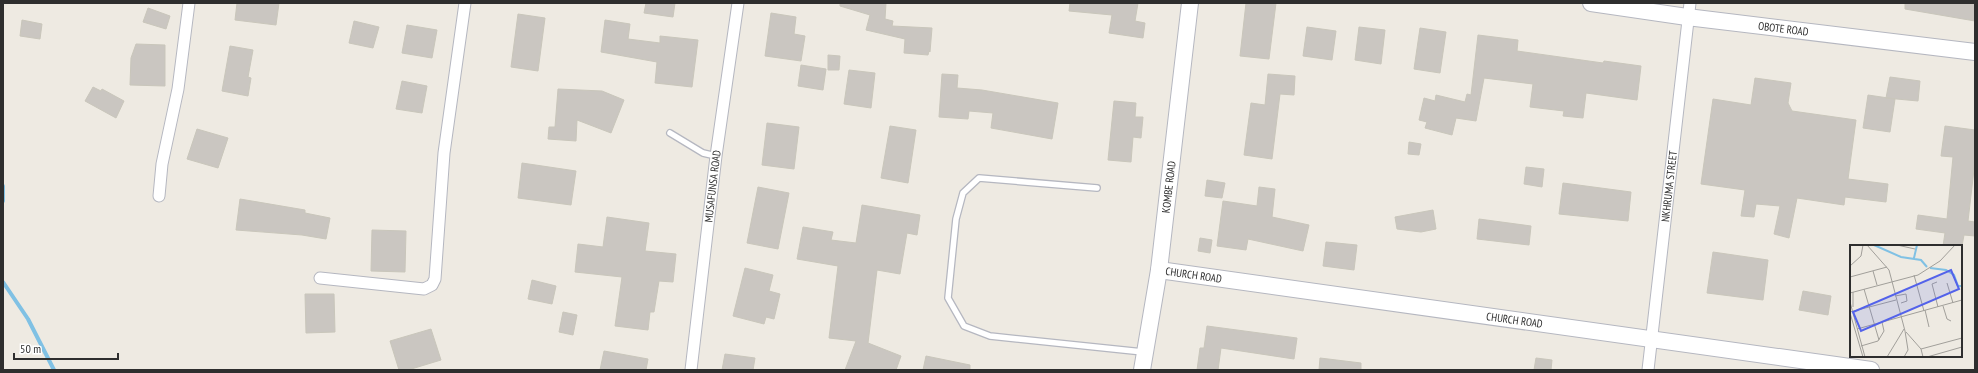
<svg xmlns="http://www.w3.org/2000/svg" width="1978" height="373" viewBox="0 0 1978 373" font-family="'PT Sans Narrow',sans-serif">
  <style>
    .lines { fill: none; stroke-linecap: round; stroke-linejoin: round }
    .stream { stroke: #80c1e4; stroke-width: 4 }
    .building { fill: #cac6c1; stroke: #c9c6bb }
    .lane-casing { stroke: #b5b7c0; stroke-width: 8 }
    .street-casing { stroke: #b5b7c0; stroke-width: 13 }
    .secondary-casing { stroke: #b5b7c0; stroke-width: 18 }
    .lane { stroke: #fff; stroke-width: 5.5 }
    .street { stroke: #fff; stroke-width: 11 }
    .secondary { stroke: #fff; stroke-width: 16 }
    .labels { text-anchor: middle; stroke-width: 3.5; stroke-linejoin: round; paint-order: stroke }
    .street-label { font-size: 11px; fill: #2e2e2e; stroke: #fff }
    .inset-river { fill: none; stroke: #80c1e4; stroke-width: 2 }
    .inset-road { fill: none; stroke: #a19f9a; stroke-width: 1 }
    .view { fill: #5362ea; fill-opacity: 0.15; stroke: #5362ea; stroke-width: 2 }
    .inset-edge { fill: none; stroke: #2e2e2e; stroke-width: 2 }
  </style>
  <rect width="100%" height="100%" fill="#eeeae2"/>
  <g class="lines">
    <path class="stream" d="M3,186V201
      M3,282L28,319L54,370"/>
  </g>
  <path class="building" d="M237,3H279L276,25L235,20Z
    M646,3H675L673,17L644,13Z
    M840,3H886L885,19L893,21L892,26L932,28L930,52L929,51L928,55L904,53L905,39L866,30L870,15L840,6Z
    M1070,3H1138L1135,21L1145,23L1143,38L1109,33L1112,15L1069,11Z
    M1246,3H1276L1269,59L1240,56Z
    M1905,3H1975V21L1905,9Z
    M148,8L170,16L166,29L143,22Z
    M771,13L796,17L794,34L805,36L801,61L765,56Z
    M518,14L545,18L538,71L511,67Z
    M22,20L42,24L40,39L20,36Z
    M605,20L630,24L628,39L660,43V36L698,40L692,87L655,83L657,62L601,52Z
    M354,21L379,27L373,48L349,43Z
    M407,25L437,30L432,58L402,53Z
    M1307,27L1336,31L1332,60L1303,56Z
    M1359,27L1385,30L1381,64L1355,60Z
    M1420,28L1446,32L1440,73L1414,69Z
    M1478,35L1518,40L1517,51L1603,63L1604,61L1641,66L1637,100L1586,93L1583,118L1563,116L1564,111L1530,107L1533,84L1484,78L1476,121L1456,118L1452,135L1425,128L1427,122L1419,120L1424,98L1435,101L1436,95L1465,102L1467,94L1471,95Z
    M136,44L165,45V86L130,85L131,58Z
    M230,46L253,50L248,77L251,78L248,96L222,91Z
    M828,55L840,56L839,70H828Z
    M801,65L826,69L823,90L798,86Z
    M849,70L875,73L871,108L844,104Z
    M942,74L958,75L957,88L982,90L1058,103L1052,139L991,128L993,113L969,111L968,119L939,117Z
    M1268,74L1295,76L1294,95L1280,94L1272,159L1244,155L1251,103L1265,105Z
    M1890,77L1920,81L1918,101L1886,98Z
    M1755,78L1791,83L1788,103L1792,111L1856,120L1848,179L1888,184L1886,202L1845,197L1844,205L1797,198L1789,238L1774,234L1780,206L1756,204L1754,217L1741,216L1745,190L1701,184L1713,99L1751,105Z
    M402,81L427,86L422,113L396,109Z
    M93,87L101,91L102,89L124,101L116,118L85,101Z
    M558,89L602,91L624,100L611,133L577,120L576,141L548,139L549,127H555Z
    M1868,95L1895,99L1890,132L1863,128Z
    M1114,101L1136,103L1135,117H1143L1141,138L1133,137L1131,162L1108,160Z
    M767,123L799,127L794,169L762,165Z
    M890,126L916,130L908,183L881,178Z
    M1945,126L1975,130V161L1968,221L1975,222V236L1964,235L1962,246H1943L1945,233L1916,229L1918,215L1947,219L1953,157L1941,156Z
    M197,129L228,138L218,168L187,159Z
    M1409,142L1421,144L1419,155L1408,154Z
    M522,163L576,171L571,205L518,198Z
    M1526,167L1544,169L1542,187L1524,184Z
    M1207,180L1225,183L1222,198L1205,196Z
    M1563,183L1631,192L1628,221L1559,214Z
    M758,187L789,193L778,249L747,243Z
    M1259,187L1275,189L1272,217L1309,225L1303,251L1248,239L1246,250L1217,246L1223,201L1257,206Z
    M240,199L305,210V213L330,218L326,239L302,235L236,230Z
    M862,205L920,215L917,235L907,233L900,274L877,270L868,343L901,356L896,370H845L856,341L829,338L838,266L797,259L803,227L833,232L831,240L856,243Z
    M1433,210L1436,229L1421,232L1397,229L1395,217Z
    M607,217L649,223L645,251L676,254L673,282L659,281L654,312H650L648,330L615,326L622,277L575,272L578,244L603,247Z
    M1479,219L1531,226L1529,245L1477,239Z
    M372,230L406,231L405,272L371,271Z
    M1200,238L1212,240L1210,253L1198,251Z
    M1326,242L1357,245L1354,270L1323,266Z
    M1713,252L1768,260L1763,300L1707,293Z
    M745,268L773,275L769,291L780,294L774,319L766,317L764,324L733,316Z
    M532,280L556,286L552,304L528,299Z
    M1803,291L1831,296L1828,315L1799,310Z
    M305,294H334L335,332L306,333Z
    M563,312L577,315L573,335L559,332Z
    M1207,326L1297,338L1294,359L1221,348L1218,370H1197L1200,348H1204Z
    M431,329L441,360L408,370H399L390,341Z
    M604,351L648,359L646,370H600Z
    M725,354L755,358L753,370H722Z
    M926,356L970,365V370H923Z
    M1320,358L1361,363V370H1319Z
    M1536,358L1552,360L1551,370H1534Z"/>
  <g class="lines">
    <g class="lane-casing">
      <path id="lane" d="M670,133L703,153L716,156
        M1097,188L979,178L963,193L956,219L948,298L964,326L990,336L1143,352"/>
    </g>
    <g class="street-casing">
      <g id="street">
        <path d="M159,196L162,164L178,89L189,3"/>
        <path d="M320,278L424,289L432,285L435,279L444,153L465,3"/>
        <path id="s1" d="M691,370L716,156L738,3"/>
        <path id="s2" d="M1648,370L1690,3"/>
      </g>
    </g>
    <g class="secondary-casing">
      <g id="secondary">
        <path id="s3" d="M1591,3L1687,17L1975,52"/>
        <path id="s4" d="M1159,270L1871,370"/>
        <path id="s5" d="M1142,370L1159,270L1190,3"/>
      </g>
    </g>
    <use href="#lane" class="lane"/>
    <use href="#street" class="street"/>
    <use href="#secondary" class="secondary"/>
  </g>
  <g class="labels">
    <g class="street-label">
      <text dy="4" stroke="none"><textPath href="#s3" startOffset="194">OBOTE ROAD</textPath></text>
      <text dy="4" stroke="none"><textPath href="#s1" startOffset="185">MUSAFUNSA ROAD</textPath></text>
      <text dy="4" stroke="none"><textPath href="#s2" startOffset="185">NKHRUMA STREET</textPath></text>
      <text dy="4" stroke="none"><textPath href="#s5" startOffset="185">KOMBE ROAD</textPath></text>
      <text dy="4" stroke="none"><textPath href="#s4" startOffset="35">CHURCH ROAD</textPath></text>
      <text dy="4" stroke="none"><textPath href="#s4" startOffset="359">CHURCH ROAD</textPath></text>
    </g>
  </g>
  <g transform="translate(1850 245)">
    <rect width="112" height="112" fill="#eeeae2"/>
    <path class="inset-river" d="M24,0L51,12L71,15L77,22M64,13L67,0M80,23L96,25L104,30L108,41H112"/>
    <path class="inset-road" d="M17,0L39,25L55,86L58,105L54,112M47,0L65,4M0,21L11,11L13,0M23,26L27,40M64,30L74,66M0,32L37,22M87,37L82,39L88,62M97,38L103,58M14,44L29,95M3,47V62M0,48L68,30L90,16L105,0M45,51L56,49L57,56L51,58M0,57L15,112M93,61L97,74L101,76M75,65L79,82M0,67L46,55M0,68L13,112M7,84L112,55M56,87L71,104L73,112M11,101L28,96L34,86L32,77M71,104L112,93M37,112L54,84M77,112L112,102"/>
    <path class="view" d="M101,25L109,44L11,86L3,67Z"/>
    <rect width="112" height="112" class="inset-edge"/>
  </g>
  <rect width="1978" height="373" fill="none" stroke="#2e2e2e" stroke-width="8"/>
  <path d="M14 353v6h104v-6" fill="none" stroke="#2e2e2e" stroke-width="2"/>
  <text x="20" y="353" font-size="12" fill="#2e2e2e" stroke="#ffffff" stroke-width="3" paint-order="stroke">50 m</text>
</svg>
